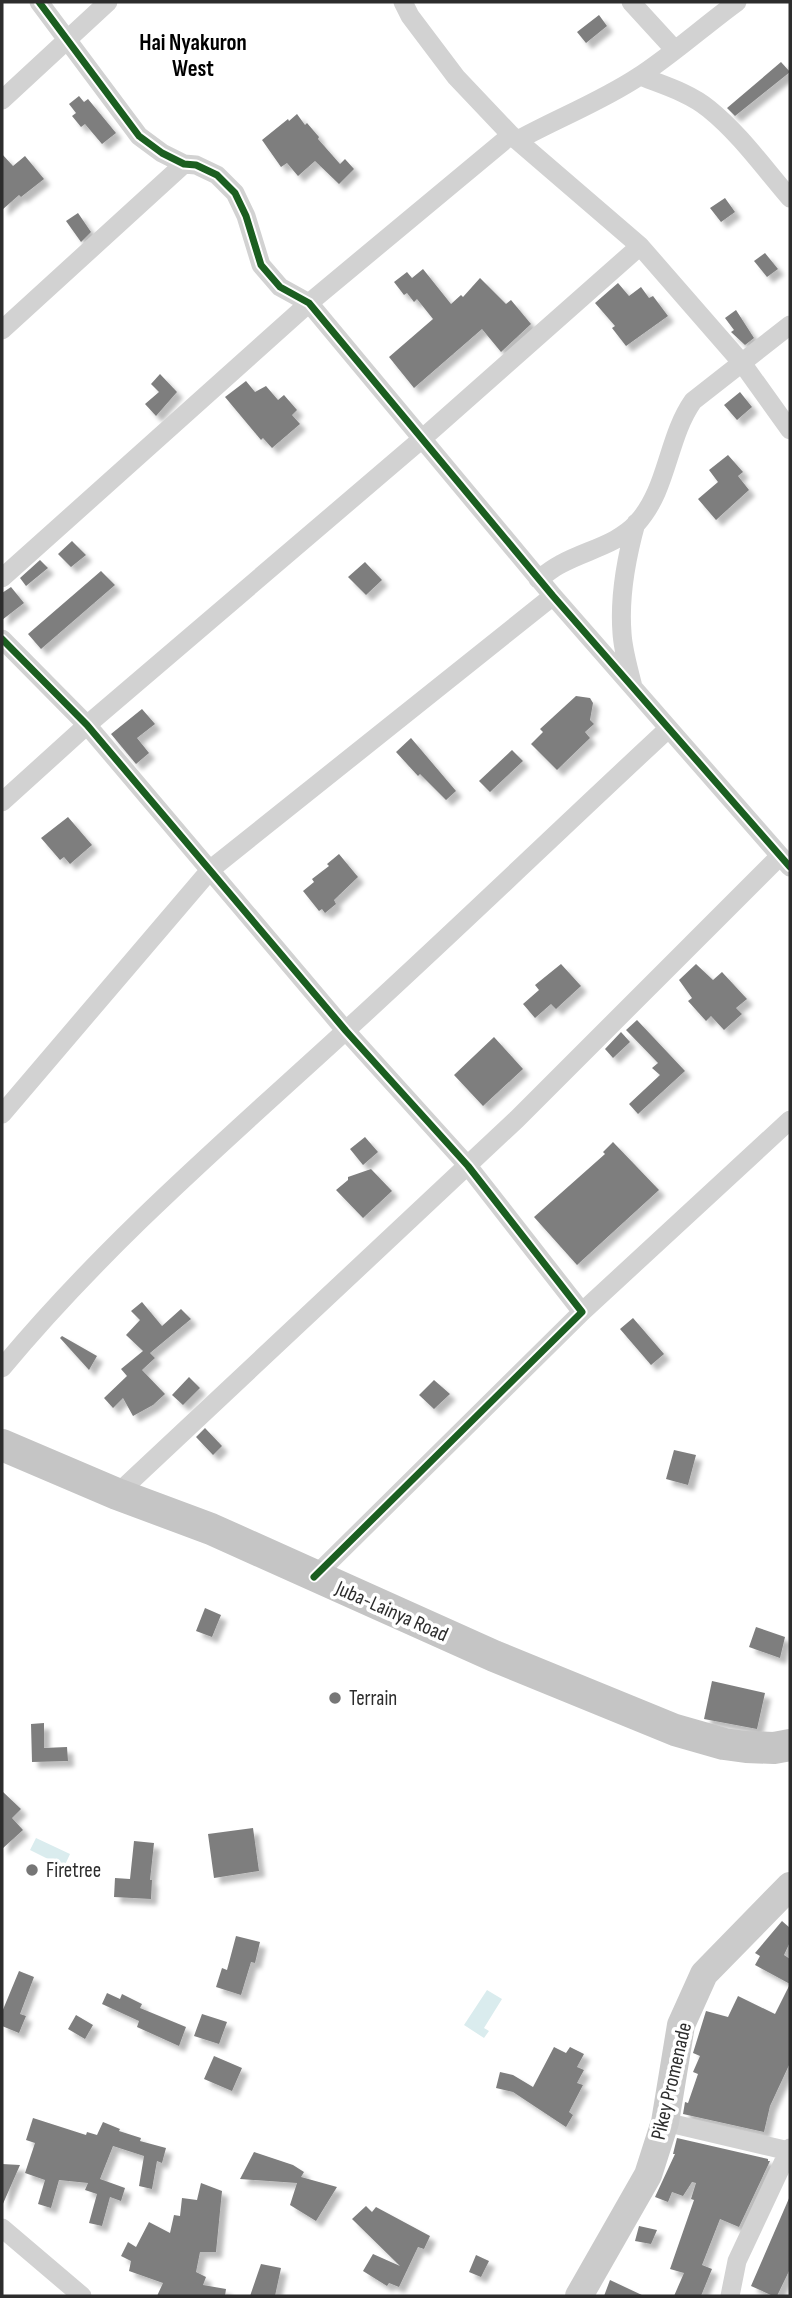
<svg xmlns="http://www.w3.org/2000/svg" width="792" height="2298" viewBox="0 0 792 2298" font-family="'Sofia Sans Condensed',sans-serif">
  <style>
    .water { fill: #daecee }
    .building { fill: #7e7e7e; filter: url(#shadow) }
    .lines { fill: none; stroke-linecap: round; stroke-linejoin: round }
    .street { stroke: #d2d2d2; stroke-width: 19 }
    .secondary { stroke: #cbcbcb; stroke-width: 28 }
    .primary { stroke: #c5c5c5; stroke-width: 32 }
    .cycleway-casing { stroke: #fff; stroke-width: 11 }
    .cycleway { stroke: #1b5e20; stroke-width: 7 }
    .poi-dot { fill: #767676; stroke: #fff; stroke-width: 2.5 }
    .labels { text-anchor: middle; stroke-width: 7; stroke-linejoin: round; paint-order: stroke }
    .street-label { font-size: 21px; fill: #2d2d2d; stroke: #fff }
    .poi-label { font-size: 21px; fill: #2d2d2d; stroke: #fff; text-anchor: start }
    .neighbourhood-label { font-size: 23px; font-weight: bold; fill: #000; stroke: #fff }
  </style>
  <defs>
    <filter id="shadow"><feDropShadow dx="6" dy="6" stdDeviation="2" flood-color="#0004"/></filter>
  </defs>
  <rect width="100%" height="100%" fill="#fff"/>
  <path class="water" d="M36,1838L70,1854L64,1867L30,1850Z
    M487,1990L502,1999L484,2028L489,2031L484,2038L464,2025Z"/>
  <path class="building" d="M599,15L607,26L586,43L577,32Z
    M781,62L790,72L735,116L727,108Z
    M79,96L84,102L88,99L116,133L102,144L85,124L81,127L72,116L76,113L69,104Z
    M297,114L305,125L307,123L319,137L318,139L340,164L345,159L354,169L339,184L315,161L298,176L287,163L281,167L262,140L288,119L289,121Z
    M2,154L13,166L25,156L44,179L21,197L19,195L2,210Z
    M725,198L735,212L721,222L710,208Z
    M78,213L91,232L81,242L66,221Z
    M765,253L778,269L767,277L754,261Z
    M423,269L451,304L461,295L463,297L480,278L506,304L511,300L531,324L501,352L482,329L414,388L389,357L433,319L417,299L414,302L407,293L404,295L394,282L407,272L412,278Z
    M618,283L629,296L641,287L649,298L653,296L668,316L626,346L612,328L615,326L595,303Z
    M736,310L754,338L745,345L731,332L734,330L725,318Z
    M160,374L177,392L156,416L145,404L159,392L151,384Z
    M246,381L255,392L266,386L278,400L284,395L297,410L292,415L300,424L272,448L263,438L261,440L225,397Z
    M740,392L752,407L737,420L724,405Z
    M728,455L743,472L738,476L749,490L716,520L698,499L718,482L709,470Z
    M72,541L86,555L71,567L58,554Z
    M40,560L48,568L26,586L20,578Z
    M365,562L382,580L366,595L348,577Z
    M101,571L115,585L41,649L28,634Z
    M11,587L24,603L2,620V593Z
    M576,696L590,698L593,703L590,720L594,724L585,732L590,738L557,770L531,744L543,732L540,729Z
    M142,709L155,724L137,738L149,753L136,764L111,734Z
    M411,738L456,791L446,800L420,774L418,776L396,752Z
    M512,750L523,761L490,792L479,781Z
    M68,817L92,845L70,864L64,857L60,860L41,838Z
    M339,854L358,877L334,900L336,904L325,913L322,909L319,911L303,891L314,882L312,879L329,866L327,864Z
    M561,964L581,986L556,1009L551,1004L535,1018L523,1004L539,990L535,985Z
    M696,964L713,980L722,972L747,999L736,1008L742,1014L724,1030L711,1016L706,1021L688,1001L692,998L679,980Z
    M637,1020L685,1071L638,1114L629,1104L660,1075L652,1068L658,1063L626,1030Z
    M621,1032L630,1042L613,1058L605,1049Z
    M494,1037L523,1069L483,1106L454,1075Z
    M365,1137L378,1152L363,1165L350,1149Z
    M613,1142L659,1190L577,1265L534,1217L605,1154L603,1152Z
    M371,1169L392,1191L363,1218L336,1190L348,1180V1177Z
    M142,1302L162,1326L181,1309L191,1319L150,1353L155,1358L142,1370L165,1394L153,1405L133,1416L123,1398L113,1408L104,1398L127,1376L121,1369L143,1351L126,1335L140,1320L131,1311Z
    M633,1318L664,1354L651,1365L620,1329Z
    M62,1336L97,1356L89,1370L60,1338Z
    M189,1377L200,1388L183,1405L172,1395Z
    M434,1380L450,1394L434,1409L419,1395Z
    M205,1428L222,1446L213,1455L196,1437Z
    M674,1450L696,1455L688,1485L666,1479Z
    M205,1608L221,1615L212,1637L196,1631Z
    M756,1627L785,1637L780,1658L749,1647Z
    M712,1681L765,1693L757,1729L704,1719Z
    M44,1723V1748L67,1747L68,1761L32,1762L31,1724Z
    M2,1791L21,1809L12,1818L23,1830L2,1849Z
    M253,1828L259,1871L214,1878L208,1834Z
    M134,1841L154,1843L150,1880H152L151,1899L114,1897L115,1878L130,1879Z
    M782,1921L790,1928V1942L784,1955L790,1959V2063L770,2106L764,2132L683,2114L685,2102L688,2103L698,2074L693,2072L700,2056L693,2053L706,2011L728,2017L738,1996L775,2014L790,1984L755,1965L760,1956L755,1953Z
    M236,1936L260,1942L255,1963L251,1962L241,1995L216,1987L222,1968L227,1970Z
    M19,1971L34,1977L20,2014L26,2016L19,2033L2,2026V2012Z
    M107,1993L120,1999L122,1994L142,2004L140,2008L186,2027L179,2046L137,2027L139,2021L102,2004Z
    M202,2014L227,2022L219,2044L194,2036Z
    M76,2015L93,2025L85,2039L68,2029Z
    M554,2047L566,2053L570,2047L584,2054L577,2067L584,2070L577,2083L583,2085L569,2112L573,2115L566,2127L513,2092L496,2088L500,2072L513,2075L533,2087Z
    M214,2056L242,2068L232,2091L204,2079Z
    M33,2118L86,2135L87,2132L97,2135L103,2122L120,2129L119,2131L141,2138L140,2141L166,2148L162,2163L157,2161L152,2189L139,2186L144,2156L113,2146L100,2179L125,2188L121,2201L110,2197L102,2226L89,2223L97,2194L85,2190L88,2183L59,2180L51,2208L38,2204L45,2180L25,2173L35,2143L26,2140Z
    M677,2138L768,2159V2161H770L739,2227L720,2219L702,2265L712,2269L701,2296H674L684,2273L670,2269L694,2200L691,2199L696,2183L692,2182L683,2196L672,2192L668,2202L655,2197L675,2154H673Z
    M254,2152L293,2165L304,2172L301,2177L337,2187L316,2221L290,2205L297,2183L240,2179Z
    M2,2164L20,2165L2,2206Z
    M201,2183L222,2191L216,2252H200L196,2272L206,2277L203,2285L226,2289L225,2296H157L163,2283L129,2271L131,2261L121,2256L128,2242L136,2247L149,2222L170,2233L174,2215L180,2216L182,2198L197,2200Z
    M790,2196V2269L777,2296H773L751,2286Z
    M366,2206L372,2212L376,2207L430,2236L424,2249L418,2247L399,2287L389,2283L387,2286L363,2271L373,2254L400,2266L352,2219Z
    M639,2226L657,2230L651,2244L635,2241Z
    M476,2255L489,2261L481,2277L469,2272Z
    M261,2264L281,2268L275,2296H250Z
    M610,2280L644,2296H604Z"/>
  <g class="lines">
    <path class="street" d="M39,2L139,136L162,153L184,164L196,165L217,175L235,193L246,216L261,265L280,287L309,303L553,596L790,867
      M403,2L410,16L456,77L511,135L640,246L742,363L790,430
      M631,2L674,49
      M640,76C663,85 690,93 709,109C740,134 764,168 790,198
      M2,100L108,2
      M518,140C558,118 600,102 638,77C672,55 704,26 737,2
      M2,330L184,164
      M2,578L309,303L511,135
      M538,579C546,574 553,568 561,564C586,550 617,545 637,523C668,489 667,438 693,401L790,325
      M2,639L87,725L346,1031L468,1166L582,1312L314,1577
      M633,687C629,670 623,651 622,633C619,595 626,559 636,523
      M2,802L87,725L423,438L640,246
      M2,1114L211,869L553,596
      M582,1312L790,1120
      M2,1368C104,1245 225,1141 342,1034C452,934 559,830 668,729
      M117,1494L517,1119L780,856
      M665,2122L789,2151
      M2,2228L82,2296
      M730,2296L737,2261L790,2148"/>
    <path class="secondary" d="M579,2296L648,2175L665,2122L681,2025L704,1974L790,1886"/>
    <path class="primary" d="M2,1445L117,1494L211,1529L494,1656L675,1730L724,1744L746,1747L774,1748L790,1745"/>
    <g class="cycleway-casing">
      <path id="cycleway" d="M39,2L139,136L162,153L184,164L196,165L217,175L235,193L246,216L261,265L280,287L309,303L553,596L790,867
        M2,639L87,725L346,1031L468,1166L582,1312L314,1577"/>
    </g>
    <use href="#cycleway" class="cycleway"/>
  </g>
  <g class="poi-dot">
    <circle cx="335" cy="1698" r="7"/>
    <circle cx="32" cy="1870" r="7"/>
  </g>
  <g class="labels">
    <g class="street-label">
      <text transform="translate(392 1611) rotate(24)" y="7">Juba-Lainya Road</text>
      <text transform="translate(671 2081) rotate(-77)" y="7">Pikey Promenade</text>
    </g>
    <g class="poi-label">
      <text x="349" y="1705">Terrain</text>
      <text x="46" y="1877">Firetree</text>
    </g>
    <g class="neighbourhood-label">
      <text x="193" y="50">Hai Nyakuron<tspan x="193" dy="26">West</tspan></text>
    </g>
  </g>
  <rect width="792" height="2298" fill="none" stroke="#2d2d2d" stroke-width="7"/>
</svg>
